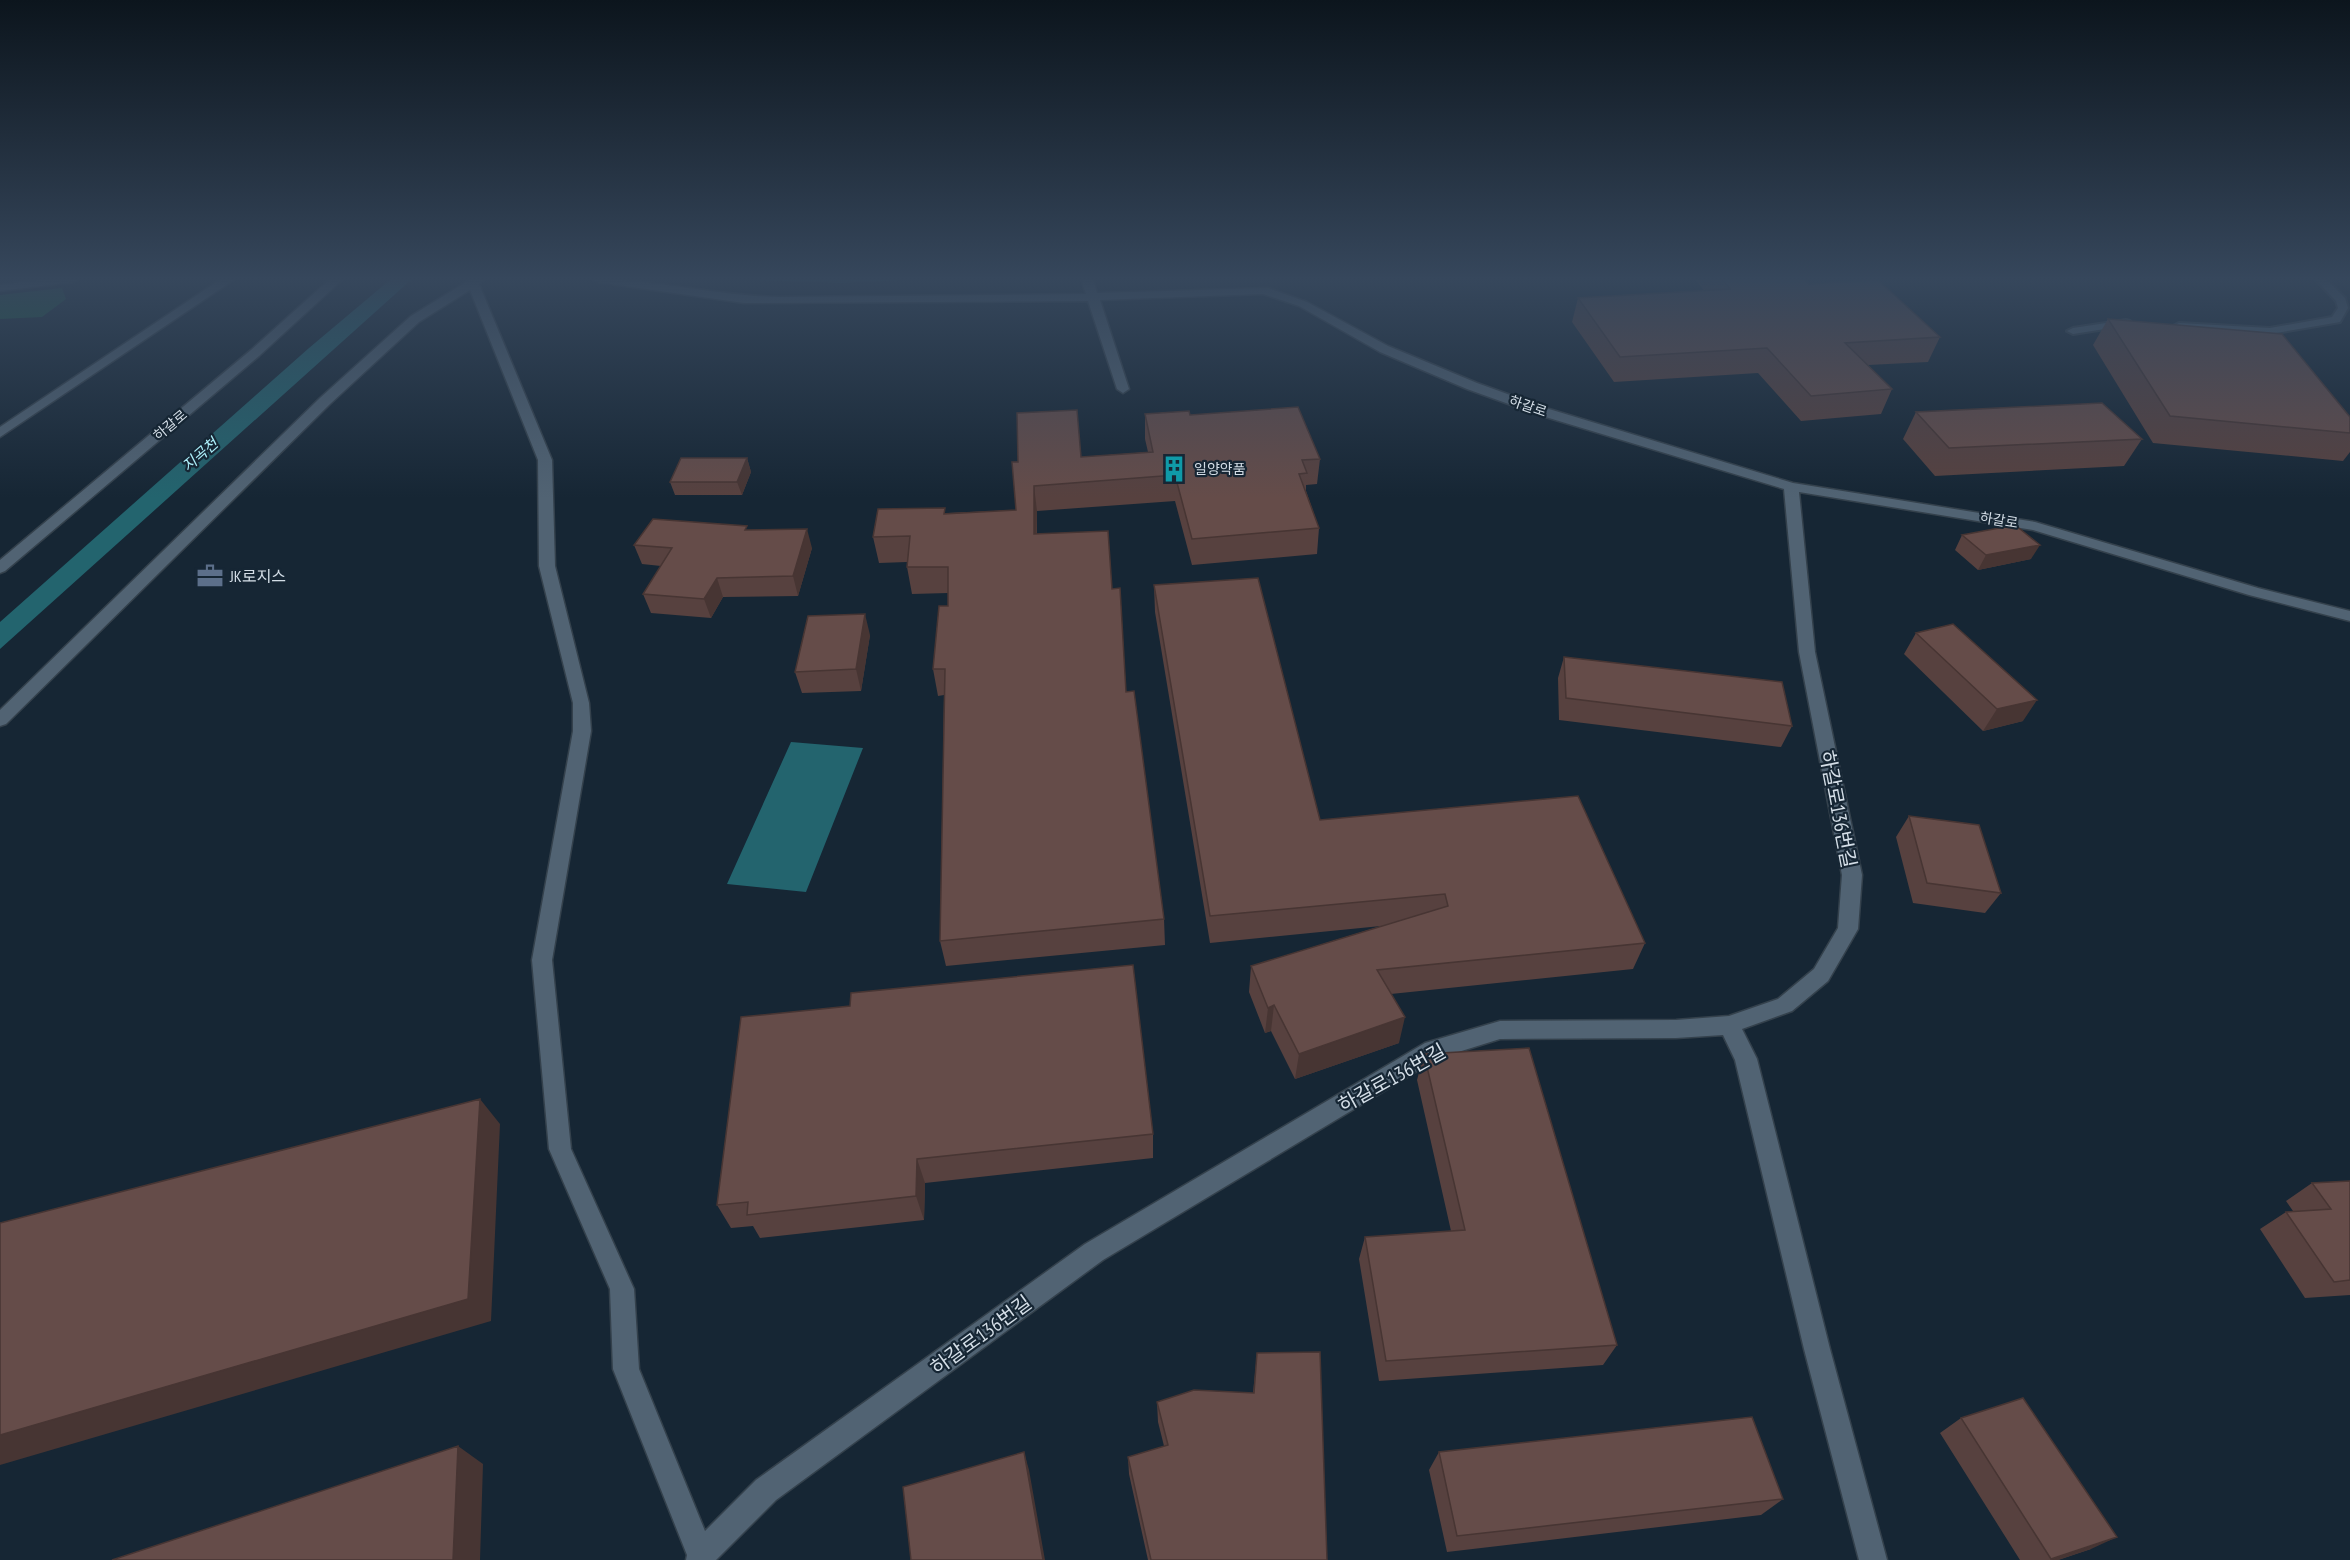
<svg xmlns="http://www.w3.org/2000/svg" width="2350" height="1560" viewBox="0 0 2350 1560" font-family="'PT Sans Narrow','Noto Sans KR',sans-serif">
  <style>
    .forest { fill: #195d40 }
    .water { fill: #23646e }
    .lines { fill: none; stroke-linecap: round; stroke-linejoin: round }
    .service-casing { stroke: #34414c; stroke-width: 4 }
    .minor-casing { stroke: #34414c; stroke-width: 3 }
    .secondary-casing { stroke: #34414c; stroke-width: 3 }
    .service { fill: #516373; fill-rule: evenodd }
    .minor { fill: #516373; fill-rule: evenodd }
    .secondary { fill: #516373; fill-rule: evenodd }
    .wall { fill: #57413f }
    .shaded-wall { fill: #473533 }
    .building { fill: #654c49; stroke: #473533; stroke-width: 1.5 }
    .labels { text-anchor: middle; stroke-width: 4.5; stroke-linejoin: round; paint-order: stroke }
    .far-street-label { font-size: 14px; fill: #d4dee7; stroke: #162634 }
    .far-poi-label { font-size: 14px; fill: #d4dee7; stroke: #162634; text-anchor: start }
    .far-water-label { font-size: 15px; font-style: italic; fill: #adeffa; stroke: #162634 }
    .poi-label { font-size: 16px; fill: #d4dee7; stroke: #162634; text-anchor: start }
    .near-street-label { font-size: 20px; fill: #d4dee7; stroke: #162634 }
  </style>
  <rect width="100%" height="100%" fill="#162634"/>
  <path class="forest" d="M62,288L66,299L42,317L0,319V295Z"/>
  <path class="water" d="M391,279H412L0,649V622L309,348Z
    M723,279H924L841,283Z
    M791,742L863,748L806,892L727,884Z"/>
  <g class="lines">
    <g class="service-casing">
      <path id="service" d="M2315,279H2326L2345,298L2348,308L2340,322L2270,334L2179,329L2173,326L2179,323L2270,328L2332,317L2338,308L2336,301Z
        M2126,320L2130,321V325L2073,334L2067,331L2073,328Z"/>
    </g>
    <g class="minor-casing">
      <path id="minor" d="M44,279H80L74,282L0,291V285Z
        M330,279H343L259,356L5,571L0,573V560L251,350Z
        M471,279H485L479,284L552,460L555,566L589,703L591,731L552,960L571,1149L634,1289L639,1369L705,1531L756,1480L1085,1244L1425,1043L1500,1021L1676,1020L1729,1016L1778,999L1814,969L1838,928L1842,875L1799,652L1784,489L1539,415L1467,389L1380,352L1299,306L1263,294L1100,300L1129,389L1123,393L1117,389L1088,301L744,303L597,282L591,279C655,279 717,296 780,297L1086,294L1081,279H1093L1097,293L1268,288L1307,302L1388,346L1477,383L1549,409L1793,483L2035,522L2258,588L2350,611V621L2249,595L2033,530L1799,492L1815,652L1862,875L1858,929L1828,981L1792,1011L1742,1029L1757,1059L1830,1349L1887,1560H1859L1804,1349L1735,1060L1723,1035L1676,1038L1500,1039L1439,1058L1103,1260L776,1500L716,1560H686L687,1555L613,1369L610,1289L549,1149L532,960L573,731V703L539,566L538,460L470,290L419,322L330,404L6,724L0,726V710L320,398L411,316Z"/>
    </g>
    <g class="secondary-casing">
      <path id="secondary" d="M221,279H235L0,437V427Z"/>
    </g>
    <use href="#service" class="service"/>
    <use href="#minor" class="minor"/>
    <use href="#secondary" class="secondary"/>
  </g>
  <path class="wall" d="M1695,279H1804L1809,284L1940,337L1928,362L1868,365L1892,389L1881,414L1801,421L1758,373L1614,382L1572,322L1578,298L1704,291Z
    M2108,319L2350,417V452L2343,461L2153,443L2093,345Z
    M1916,412L2142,439L2124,466L1935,476L1903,439Z
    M1145,414L1190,415L1320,459L1317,484L1306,485V491L1319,528L1317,554L1192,565L1175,501L1037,511V534L1112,589L1126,692L1164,919L1165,945L946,966L940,941L944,695L938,696L933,669L948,606V593L912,594L907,567V562L879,563L873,537L946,513L1016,510L1012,462L1148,452L1145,439Z
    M747,458L751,472L742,495H675L670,482Z
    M748,530L812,548L798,596L723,597L711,618L651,613L643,594L661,566L642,564L634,545Z
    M1962,535L2031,559L1978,570L1955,550Z
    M1154,585L1320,820L1645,943L1633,969L1391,994L1399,1043L1295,1079L1271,1031L1265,1033L1249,992L1251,966L1381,926L1210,943L1155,612Z
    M1916,633L2023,721L1983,731L1904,654Z
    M870,635L861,691L802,693L795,672Z
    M1564,657L1792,726L1781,747L1559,720L1558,678Z
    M1909,816L2001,893L1985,913L1913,903L1896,837Z
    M741,1017L1153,1134V1158L925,1183L924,1220L760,1238L753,1226L731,1228L717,1205Z
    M1424,1054L1617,1345L1603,1365L1379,1381L1359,1259L1365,1237L1451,1231L1417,1080Z
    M2350,1181V1295L2305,1298L2260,1229L2286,1212L2293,1211L2286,1201L2312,1183Z
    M1257,1353L1327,1560H1148L1129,1474L1128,1457L1164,1446L1158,1422L1157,1402L1253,1393Z
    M1961,1418L2091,1549L2058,1560H2020L1940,1433Z
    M1439,1452L1783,1499L1761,1515L1447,1552L1429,1470Z"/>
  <path class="shaded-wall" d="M747,458L751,472L742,495L737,482Z
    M1034,486L1037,511L1036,560L1034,534Z
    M807,529L812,548L798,596L793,576Z
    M2040,545L2031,559L1978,570L1986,555Z
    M717,578L723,597L711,618L704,599Z
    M865,614L870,635L861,691L856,669Z
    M2037,700L2023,721L1983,731L1997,709Z
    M1274,1005L1271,1031L1265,1033L1268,1008Z
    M1405,1017L1399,1043L1295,1079L1299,1054Z
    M480,1099L500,1124L491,1321L0,1465V1435Z
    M917,1159L925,1183L924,1220L916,1196Z
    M458,1446L483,1464L480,1560H453Z
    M1024,1452L1029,1470L1045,1560H1043Z
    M2117,1537L2091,1549L2058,1560H2050Z"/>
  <path class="building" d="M1722,279H1804L1809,284L1878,280L1940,337L1845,343L1892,389L1811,396L1767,348L1620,357L1578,298L1730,289Z
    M2108,319L2282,334L2350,417V433L2170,416Z
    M2102,403L2142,439L1949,448L1916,412Z
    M1298,407L1320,459L1302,460L1307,473L1299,474L1319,528L1192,539L1175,475L1034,486V534L1108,531L1112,589L1120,588L1126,692L1134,691L1164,919L940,941L945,669H933L939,606H948V567H907L910,536L873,537L878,509L945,508L944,514L1016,510L1012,462H1018L1017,413L1077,410L1081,457L1153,452L1145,414L1189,411L1190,415Z
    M681,458H747L737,482H670Z
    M653,519L747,526L745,530L807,529L793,576L717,578L704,599L643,594L672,548L634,545Z
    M2015,525L2040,545L1986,555L1962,535Z
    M1258,578L1320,820L1578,796L1645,943L1377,970L1405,1017L1299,1054L1274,1005L1268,1008L1251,966L1448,906L1445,894L1210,916L1154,585Z
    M865,614L856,669L795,672L808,616Z
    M1953,624L2037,700L1997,709L1916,633Z
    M1564,657L1782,682L1792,726L1566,698Z
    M1909,816L1979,825L2001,893L1927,883Z
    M1133,965L1153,1134L917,1159L916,1196L747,1215L748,1202L717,1205L741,1017L850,1006L851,993Z
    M1529,1048L1617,1345L1386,1361L1365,1237L1465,1230L1424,1054Z
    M480,1099L468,1299L0,1435V1223Z
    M2350,1181V1280L2334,1282L2286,1212L2331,1209L2312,1183Z
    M1320,1352L1327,1560H1151L1128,1457L1168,1445L1157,1402L1194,1390L1254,1393L1257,1353Z
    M2023,1398L2117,1537L2051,1559L1961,1418Z
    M1752,1417L1783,1499L1457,1536L1439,1452Z
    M458,1446L453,1560H112Z
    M1024,1452L1043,1560H911L903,1487Z"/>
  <linearGradient id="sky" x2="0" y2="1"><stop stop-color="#0c151d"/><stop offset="0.56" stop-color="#36475c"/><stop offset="1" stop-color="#36475c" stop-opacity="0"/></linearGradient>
  <rect width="2350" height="498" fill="url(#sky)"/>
  <defs>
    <g id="building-bare" transform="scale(2.07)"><path d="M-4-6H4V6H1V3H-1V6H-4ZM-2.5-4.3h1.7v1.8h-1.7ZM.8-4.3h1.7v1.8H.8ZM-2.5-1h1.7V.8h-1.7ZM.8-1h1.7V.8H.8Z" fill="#0f9aa8" stroke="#162634" stroke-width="2.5" paint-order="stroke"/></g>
    <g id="office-bare" transform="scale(2.07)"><path d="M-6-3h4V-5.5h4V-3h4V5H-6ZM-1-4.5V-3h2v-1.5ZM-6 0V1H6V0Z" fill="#5c6f8a" stroke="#162634" stroke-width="2.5" paint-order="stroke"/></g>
  </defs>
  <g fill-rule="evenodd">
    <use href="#building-bare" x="1174" y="469"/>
    <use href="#office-bare" x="210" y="576"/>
  </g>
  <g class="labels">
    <g class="far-street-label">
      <text transform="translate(1528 406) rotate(19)" y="5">하갈로</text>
      <text transform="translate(170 425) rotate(-40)" y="5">하갈로</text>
      <text transform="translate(1999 520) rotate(9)" y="5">하갈로</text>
    </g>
    <g class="far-poi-label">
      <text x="1194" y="474">일양약품</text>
    </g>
    <g class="far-water-label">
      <text transform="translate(200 455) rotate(-41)" y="5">지곡천</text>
    </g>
    <g class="poi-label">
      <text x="230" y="582">JK로지스</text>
    </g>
    <g class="near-street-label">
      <text transform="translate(1838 809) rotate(79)" y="7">하갈로136번길</text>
      <text transform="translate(1392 1078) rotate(-29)" y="7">하갈로136번길</text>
      <text transform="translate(981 1335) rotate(-36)" y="7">하갈로136번길</text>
    </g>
  </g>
</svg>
